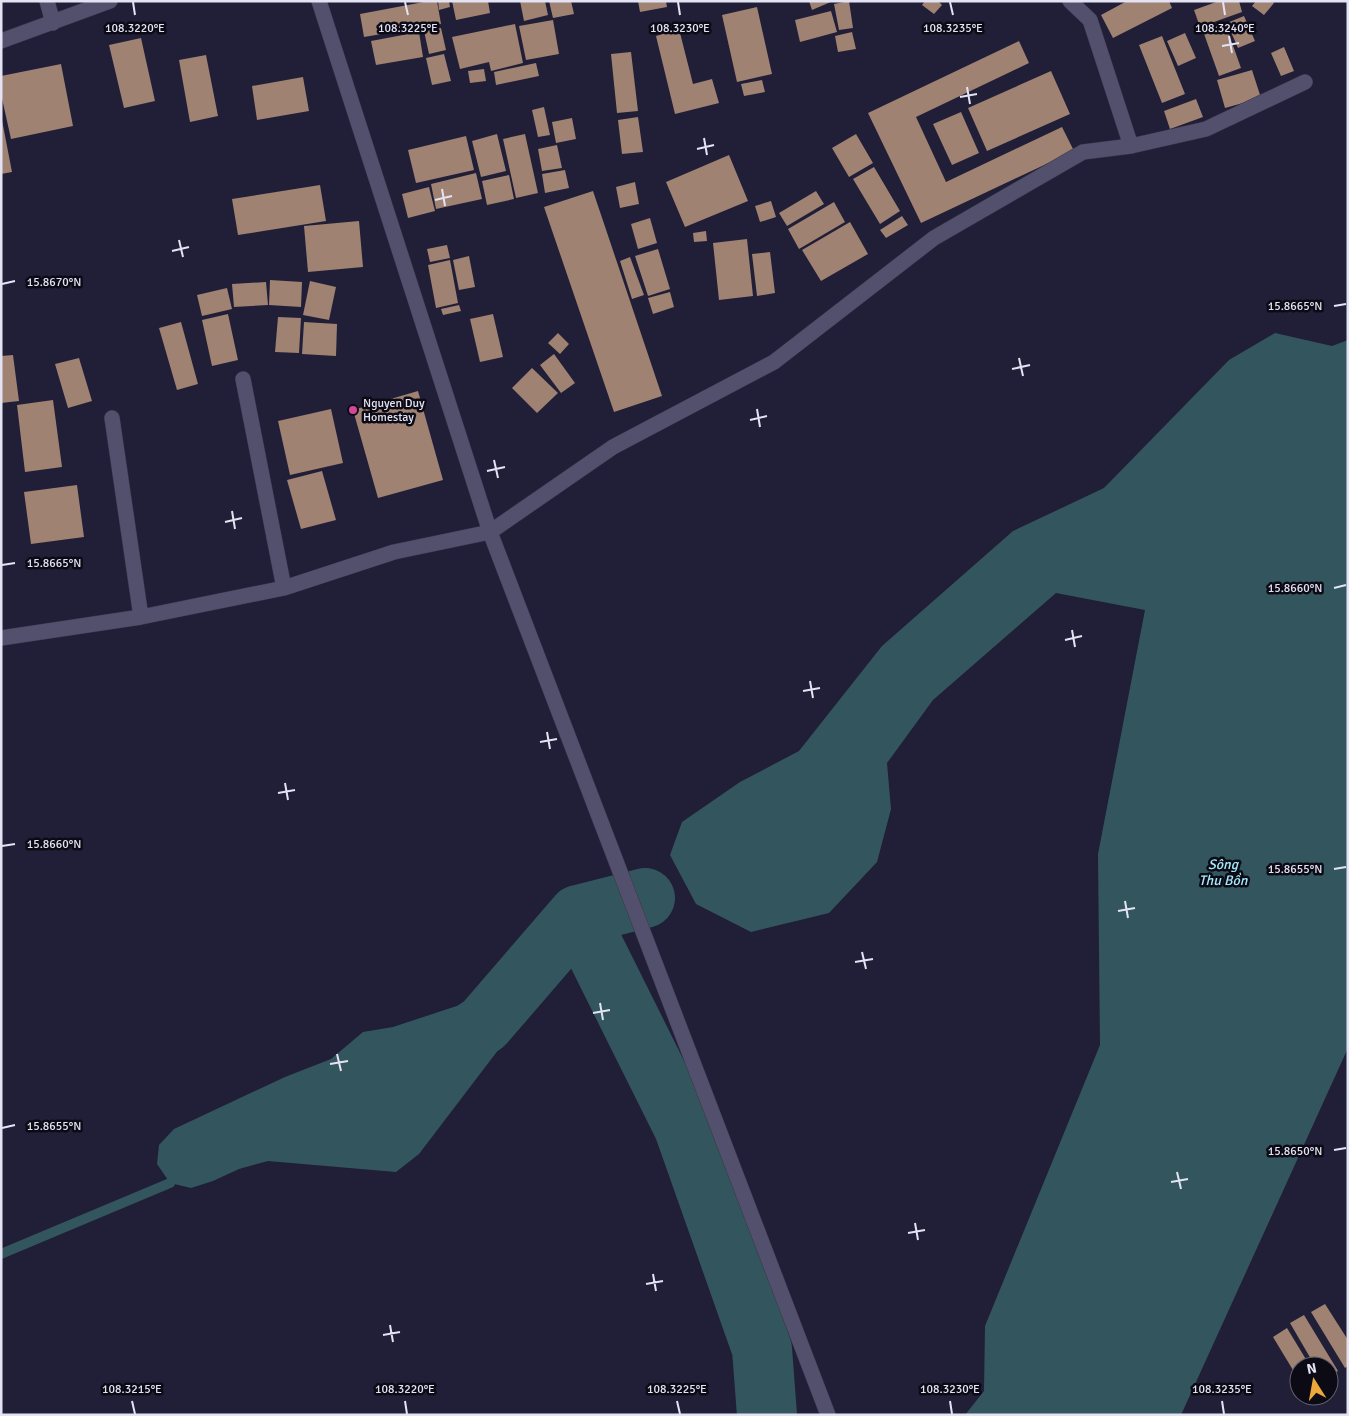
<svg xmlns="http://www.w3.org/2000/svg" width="1349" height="1416" viewBox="0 0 1349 1416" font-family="Signika,sans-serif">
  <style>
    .water { fill: #33565e }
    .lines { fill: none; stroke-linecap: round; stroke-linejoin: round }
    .stream { stroke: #33565e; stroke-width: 10 }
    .river { stroke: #33565e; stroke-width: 60 }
    .building { fill: #9f8272 }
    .street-casing { stroke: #3b374c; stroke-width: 16 }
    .street { stroke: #52506c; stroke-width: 15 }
    .ticks { fill: none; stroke: #e4e3f4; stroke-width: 2 }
    .hotel-dot { fill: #d1479c; stroke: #0b0a15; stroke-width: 2 }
    .labels { text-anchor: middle; stroke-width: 5; stroke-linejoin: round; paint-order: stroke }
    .poi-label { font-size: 12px; fill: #e4e3f4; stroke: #0b0a15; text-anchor: start }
    .water-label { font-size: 14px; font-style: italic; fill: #a5ebfb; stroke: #0b0a15 }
    .ticks-label { font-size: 12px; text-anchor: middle; fill: #e4e3f4; stroke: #0b0a15; stroke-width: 5; stroke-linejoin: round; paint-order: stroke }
  </style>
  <rect width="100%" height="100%" fill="#211e37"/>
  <path class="water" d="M1275,333L1332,346L1348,340V1048L1181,1415H965L984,1391L985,1326L1100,1045L1098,854L1145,610L1056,593L933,700L887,763L891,809L877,862L829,913L751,932L696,904L670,855L682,822L740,782L799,751L882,646L1013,531L1104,488L1229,360Z
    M511,974L521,975L524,978L521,1020L419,1154L396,1172L268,1161L239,1169L213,1181L191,1188L170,1183L157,1164L159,1145L174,1129L285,1077L331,1059L363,1032L393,1027L487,996L498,980L503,975Z"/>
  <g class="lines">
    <path class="stream" d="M1,1254L170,1183"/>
    <path class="river" d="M578,915L684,1128L762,1349L767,1415
      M465,1037L484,1024L578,915L645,898"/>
  </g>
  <path class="building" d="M429,1H437L441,24L364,37L360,14Z
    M438,1H449L450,7L439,10Z
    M452,1H488L490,13L456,20Z
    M520,1H545L548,15L524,21Z
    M549,1H571L574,14L553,18Z
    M638,1H666L667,7L640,12Z
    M809,1H833L812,10Z
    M849,1L853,28L839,30L834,4Z
    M925,1H938L942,5L934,14L922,5Z
    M1127,1H1169L1172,8L1113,38L1101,15Z
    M1219,1H1239L1242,12L1200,27L1194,10Z
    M1256,1H1272L1274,3L1264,15L1252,6Z
    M757,7L772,74L737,82L722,15Z
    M831,11L837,32L800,42L795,20Z
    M1244,16L1255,41L1238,48L1227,23Z
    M553,20L559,54L526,60L519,26Z
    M1225,23L1241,68L1219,76L1203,31Z
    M515,24L523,63L491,71L489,62L460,69L452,37Z
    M441,28L446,50L429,54L424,31Z
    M679,29L693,84L712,79L719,103L675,114L656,36Z
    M419,32L423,57L376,65L371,41Z
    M852,32L856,49L838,52L835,36Z
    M1185,33L1196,58L1178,66L1167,41Z
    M1162,36L1185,94L1162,103L1139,45Z
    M141,38L155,101L124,108L109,45Z
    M1019,41L1029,63L916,117L946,182L1062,127L1074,151L921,223L868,113Z
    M1284,47L1294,71L1281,76L1271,53Z
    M631,52L638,111L617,113L611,54Z
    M444,54L451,81L432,85L426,58Z
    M206,55L218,116L190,122L179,60Z
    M536,63L539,76L496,85L494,72Z
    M61,64L73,126L11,139L1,94V76Z
    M484,69L486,81L470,83L468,71Z
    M1252,70L1261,98L1225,108L1217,80Z
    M1051,71L1070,114L987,151L968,108Z
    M303,77L309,111L257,120L252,86Z
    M762,80L765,92L744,96L741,84Z
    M1196,99L1203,117L1170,129L1164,111Z
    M544,107L550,135L538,137L532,110Z
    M961,112L979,153L952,165L933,124Z
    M1,115L12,172L1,174Z
    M638,117L643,152L622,154L618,120Z
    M572,118L576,139L556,143L552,122Z
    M497,134L506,171L481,177L472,141Z
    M525,134L538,193L516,198L503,139Z
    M856,134L873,163L849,177L832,148Z
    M466,136L474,170L416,183L408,150Z
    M557,145L562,168L542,171L538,149Z
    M729,155L748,201L685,227L666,182Z
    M874,167L900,211L880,224L853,179Z
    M565,170L569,188L545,193L542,174Z
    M476,173L482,199L436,209L431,184Z
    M509,175L514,199L487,205L482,181Z
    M635,182L639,204L620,208L616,187Z
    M320,185L326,221L238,235L232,199Z
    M429,187L435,211L408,218L402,194Z
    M593,191L662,396L614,412L544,207Z
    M816,191L824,204L787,226L779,213Z
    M771,201L776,217L760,222L755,206Z
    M834,202L845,222L799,249L788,229Z
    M902,216L908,225L886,238L880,230Z
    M650,218L657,243L638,249L631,224Z
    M359,221L363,267L308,272L304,226Z
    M850,222L868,254L821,281L802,250Z
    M706,231L707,241L694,242L693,233Z
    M747,239L753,296L719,300L713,243Z
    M447,245L450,258L430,262L427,249Z
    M658,249L670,289L648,296L635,256Z
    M770,252L775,293L757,296L752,254Z
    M469,256L475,287L459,290L453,260Z
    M630,257L644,295L632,299L620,261Z
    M450,260L458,303L436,308L428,265Z
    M270,280L302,282L301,307L269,305Z
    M310,281L336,287L329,320L303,315Z
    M266,282L268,305L234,307L232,284Z
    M227,288L232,309L202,316L197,295Z
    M670,292L674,307L653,314L648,298Z
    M459,305L461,311L443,315L441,309Z
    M228,314L238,360L212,366L202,320Z
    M493,314L503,357L480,362L470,319Z
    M278,317L301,318L299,353L275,352Z
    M181,322L198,384L177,390L159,328Z
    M304,322L337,324L336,356L302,354Z
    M558,333L569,344L560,354L548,343Z
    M554,354L575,383L561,393L540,365Z
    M13,355L19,401L1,403V356Z
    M79,358L92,401L68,408L55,364Z
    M532,368L558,393L537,413L512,388Z
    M418,391L443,480L378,498L353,410Z
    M53,400L62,467L25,472L17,405Z
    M331,409L343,463L290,475L278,421Z
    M322,471L336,520L301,529L287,480Z
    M77,485L84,537L31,544L24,492Z
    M1325,1304L1348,1340V1366L1345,1368L1311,1312Z
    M1304,1315L1338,1371L1329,1376V1366H1315L1290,1323Z
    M1287,1328L1310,1366H1299V1380L1273,1337Z"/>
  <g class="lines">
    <g class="street-casing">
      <path id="street" d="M47,1L53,23
        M319,1L490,532L828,1415
        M1070,1L1090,20L1131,146
        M1,41L110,1
        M243,379L284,588
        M112,418L141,617
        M1,638L141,617L284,588L394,552L490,532L613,447L774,362L934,238L1083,152L1131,146L1206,129L1305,82"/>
    </g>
    <use href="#street" class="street"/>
  </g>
  <path class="ticks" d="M133,2L135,15M405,2L408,15M678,2L680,15M950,2L953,15M1223,2L1225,15M1229,36L1232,53M1222,46L1239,43M967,87L970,104M960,97L977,94M704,138L707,155M697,149L714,145M442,189L445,206M435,200L452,196M179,240L183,257M172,251L189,247M2,284L15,281M1334,306L1346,304M1019,358L1023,376M1012,369L1030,365M757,409L760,427M750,420L767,416M494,460L498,478M487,471L505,467M232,511L235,529M225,522L242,518M2,565L15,563M1334,588L1346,585M1072,630L1075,647M1065,640L1082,636M810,681L813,698M803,691L820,688M547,732L550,749M540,742L557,739M285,783L288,800M278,793L295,790M2,846L15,844M1334,869L1346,867M1125,901L1128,918M1118,911L1135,908M862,952L866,969M855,962L873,959M600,1003L603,1020M593,1013L610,1010M337,1054L341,1071M330,1064L348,1061M2,1128L15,1125M1334,1150L1346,1148M1177,1172L1181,1189M1171,1182L1188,1179M915,1223L918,1240M908,1233L925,1230M653,1274L656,1291M646,1284L663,1281M390,1325L393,1342M383,1335L400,1332M132,1401L135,1414M405,1401L407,1414M677,1401L680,1414M950,1401L952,1414M1222,1401L1224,1414"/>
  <circle class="hotel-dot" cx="353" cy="410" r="5"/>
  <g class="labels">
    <g class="poi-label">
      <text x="363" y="407">Nguyen Duy<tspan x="363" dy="14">Homestay</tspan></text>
    </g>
    <g class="water-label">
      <text x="1223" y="869">Sông<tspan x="1223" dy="16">Thu Bồn</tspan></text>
    </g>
  </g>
  <g class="ticks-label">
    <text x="135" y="32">108.3220°E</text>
    <text x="408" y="32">108.3225°E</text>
    <text x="680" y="32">108.3230°E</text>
    <text x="953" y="32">108.3235°E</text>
    <text x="1225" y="32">108.3240°E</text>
    <text x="54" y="286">15.8670°N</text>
    <text x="1295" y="310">15.8665°N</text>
    <text x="54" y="567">15.8665°N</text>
    <text x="1295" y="592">15.8660°N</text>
    <text x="54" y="848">15.8660°N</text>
    <text x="1295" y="873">15.8655°N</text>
    <text x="54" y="1130">15.8655°N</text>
    <text x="1295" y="1155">15.8650°N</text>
    <text x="132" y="1393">108.3215°E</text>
    <text x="405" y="1393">108.3220°E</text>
    <text x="677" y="1393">108.3225°E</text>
    <text x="950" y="1393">108.3230°E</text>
    <text x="1222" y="1393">108.3235°E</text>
  </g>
  <rect width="1349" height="1416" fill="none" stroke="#e4e3f4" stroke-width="5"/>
  <g transform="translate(1314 1381) rotate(349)"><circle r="24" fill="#0b0a15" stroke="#62616e"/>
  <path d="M0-4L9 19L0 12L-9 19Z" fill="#eda83b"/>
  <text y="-8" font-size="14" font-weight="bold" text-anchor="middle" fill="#e4e3f4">N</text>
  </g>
</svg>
